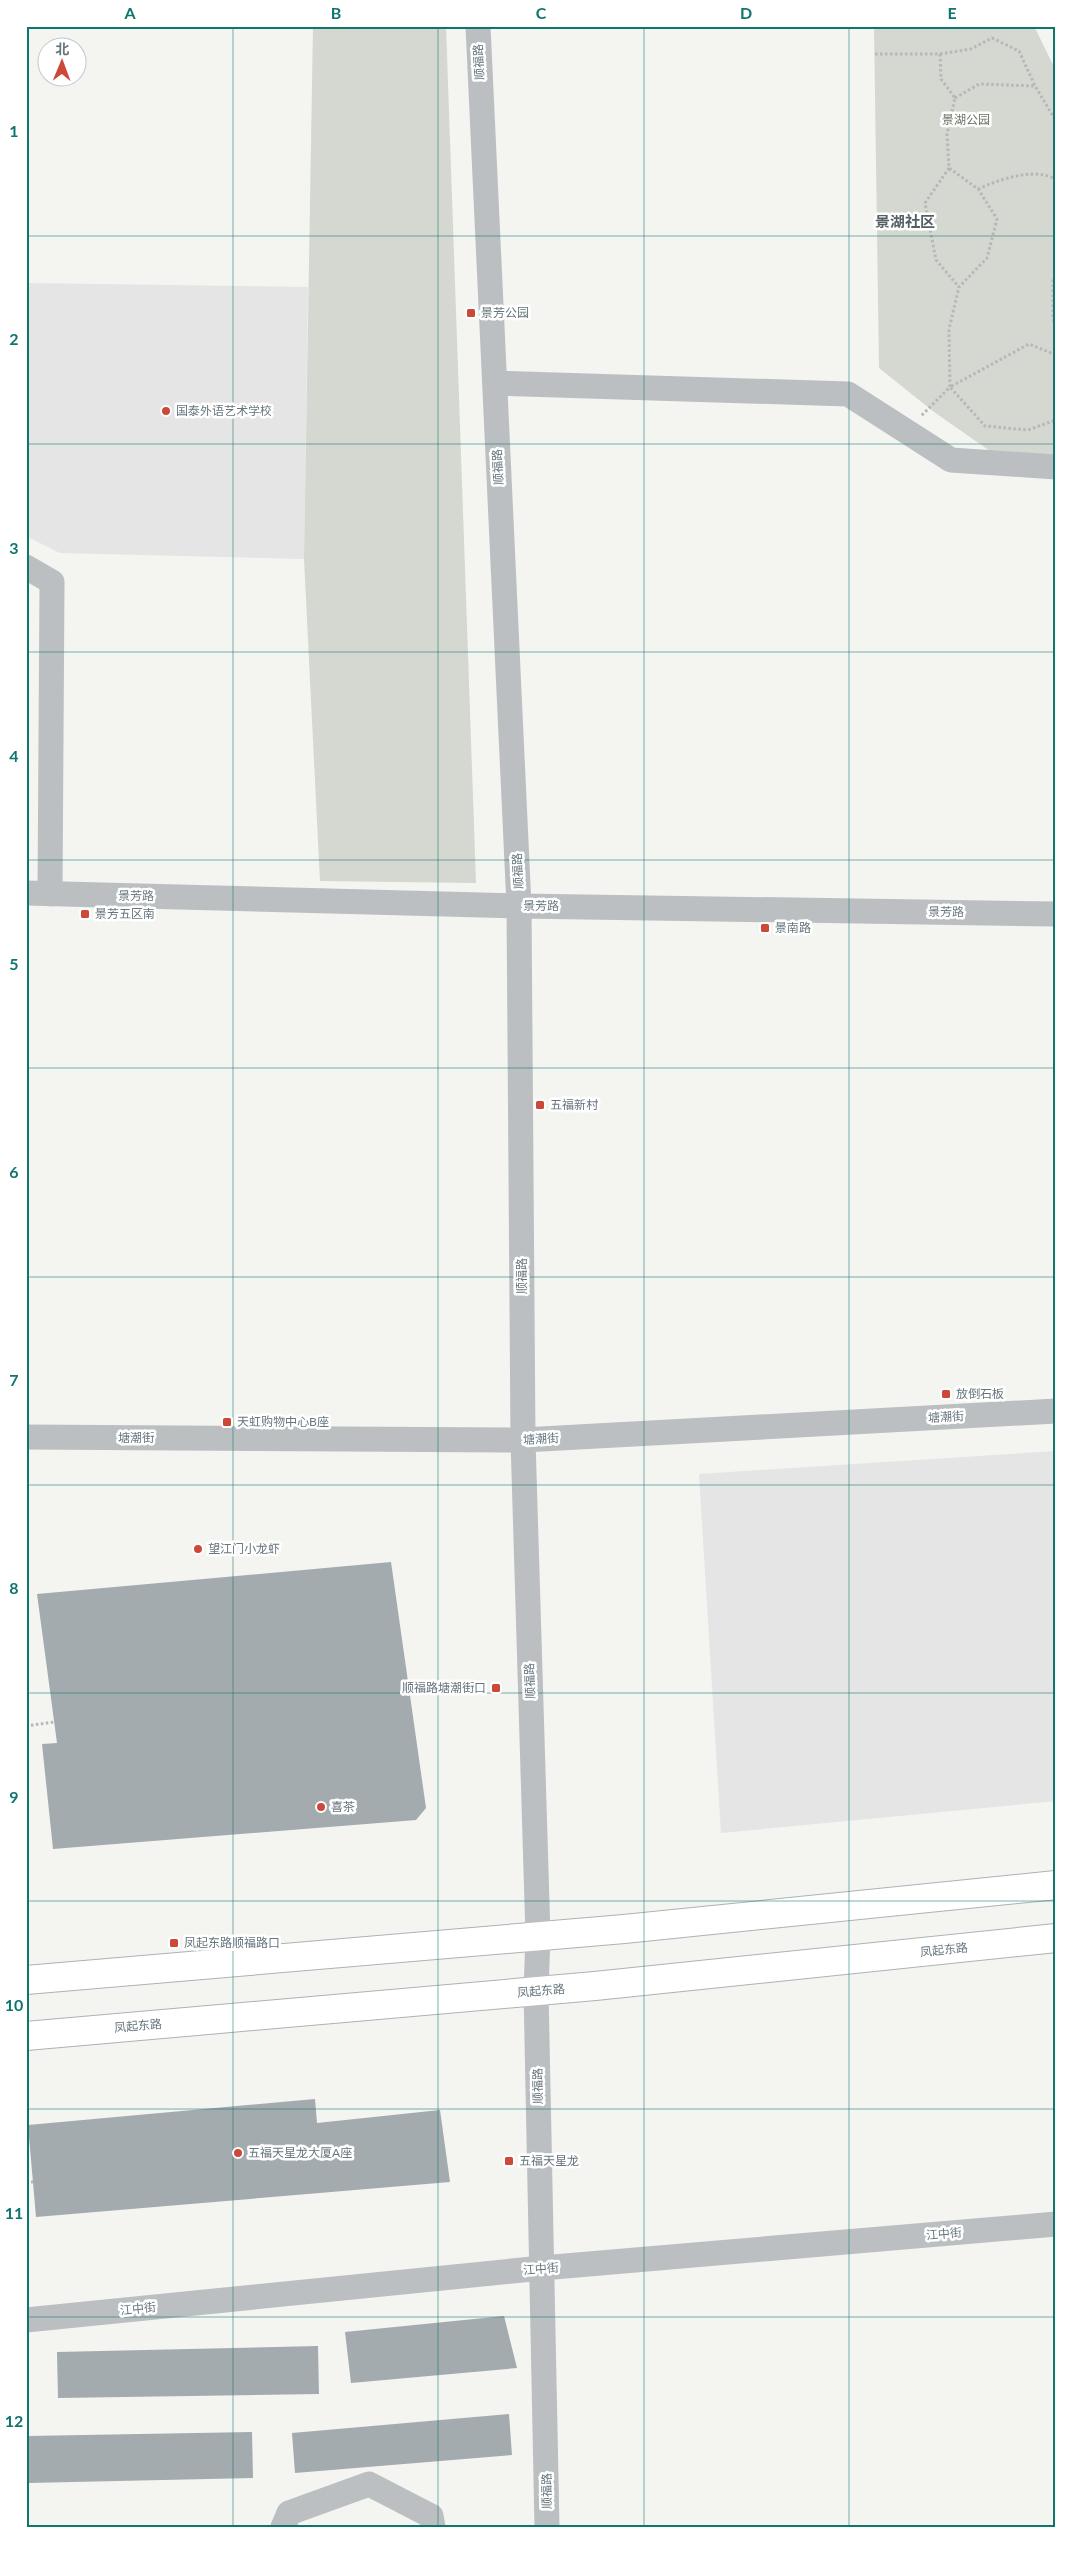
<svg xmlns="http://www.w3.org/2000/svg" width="1082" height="2553" viewBox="0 0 1082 2553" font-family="Lato,'Noto Sans SC',sans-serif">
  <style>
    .built { fill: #e4e5e4 }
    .green { fill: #d4d8d0 }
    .building { fill: #a3abaf }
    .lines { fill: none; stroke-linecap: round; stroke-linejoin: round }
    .major-casing { stroke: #adb2b4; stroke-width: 30 }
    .path { stroke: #b5b8ba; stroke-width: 3; stroke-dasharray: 2.5 2.5; stroke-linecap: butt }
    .minor { stroke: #bbbfc2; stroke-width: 25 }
    .major { stroke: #fff; stroke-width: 28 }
    .grid { fill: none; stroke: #0f766e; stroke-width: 1; stroke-opacity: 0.55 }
    .poi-dot { fill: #cc4939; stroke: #fff; stroke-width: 2 }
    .labels { text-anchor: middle; stroke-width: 5; stroke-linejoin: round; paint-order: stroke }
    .street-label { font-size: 12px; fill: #67767e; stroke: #fff }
    .park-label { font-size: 12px; fill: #6a7665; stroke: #fff }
    .poi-label { font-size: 12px; fill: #67767e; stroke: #fff; text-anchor: start }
    .quarter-label { font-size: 15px; font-weight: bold; fill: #545f64; stroke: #fff }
    .neatline { fill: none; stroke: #0f766e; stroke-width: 2 }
    .grid-label { font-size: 16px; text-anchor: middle; font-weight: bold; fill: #0f766e }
  </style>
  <rect width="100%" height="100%" fill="#f4f4f1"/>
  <path class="built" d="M26,283L308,287L304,559L60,553L26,536Z
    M1056,1451V1801L721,1833L699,1474Z"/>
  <path class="green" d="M313,26H446L476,883L320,881L304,559Z
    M874,26H1034L1056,71V459L1000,458L934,412L879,368Z"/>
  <path class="building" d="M391,1562L426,1808L416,1820L53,1849L42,1744L57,1743L37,1594Z
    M315,2099L317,2123L440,2110L450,2182L36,2217L28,2125Z
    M504,2316L517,2368L351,2383L345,2332Z
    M318,2346L319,2394L58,2398L57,2352Z
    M509,2414L512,2455L295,2473L292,2433Z
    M252,2432L253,2478L28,2483L27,2436Z"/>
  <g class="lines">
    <g class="major-casing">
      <path id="major" d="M26,1980L624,1929L1056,1885
        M26,2036L595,1986L1056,1938"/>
    </g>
    <path class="path" d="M875,54H940L941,79L955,98L947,134L949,168L978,189L997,219L987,258L959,287L949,329L950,387L921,416
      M940,54L971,49L992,38L1019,51L1035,86L1056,121
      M955,98L979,84L1035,86
      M949,168L925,203L936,260L959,287
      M978,189C998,180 1036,166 1056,180
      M1056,276L1053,278V318L1056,328
      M1056,355L1029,344L950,387L985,426L1028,430L1056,420
      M26,1726L54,1722
      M26,2182H33"/>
    <path class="minor" d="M478,26L519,906L523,1440L538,1936L536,1991L547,2527
      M495,383L848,394L951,460L1056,467
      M26,567L52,582L50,894
      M26,893L519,906L1056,914
      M26,1437L523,1440L1056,1411
      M26,2320L542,2268L1056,2224
      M283,2527L289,2513L369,2484L431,2516L433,2527"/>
    <use href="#major" class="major"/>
  </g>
  <path class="grid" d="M233,26V2527M438,26V2527M644,26V2527M849,26V2527M26,236H1056M26,444H1056M26,652H1056M26,860H1056M26,1068H1056M26,1277H1056M26,1485H1056M26,1693H1056M26,1901H1056M26,2109H1056M26,2317H1056"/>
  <g class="poi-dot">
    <rect x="466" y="308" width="10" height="10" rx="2.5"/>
    <circle cx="166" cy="411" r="5"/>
    <rect x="80" y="909" width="10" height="10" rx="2.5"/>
    <rect x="760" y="923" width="10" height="10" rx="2.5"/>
    <rect x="535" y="1100" width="10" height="10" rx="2.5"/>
    <rect x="941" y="1389" width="10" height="10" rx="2.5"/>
    <rect x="222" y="1417" width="10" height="10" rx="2.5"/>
    <circle cx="198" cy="1549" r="5"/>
    <rect x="491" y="1683" width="10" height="10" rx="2.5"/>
    <circle cx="321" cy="1807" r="5"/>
    <rect x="169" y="1938" width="10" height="10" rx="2.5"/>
    <circle cx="238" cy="2153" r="5"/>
    <rect x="504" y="2156" width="10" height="10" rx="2.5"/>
  </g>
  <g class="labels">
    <g class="street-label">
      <text transform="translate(479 62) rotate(-93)" y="4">顺福路</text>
      <text transform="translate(498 467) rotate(-93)" y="4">顺福路</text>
      <text transform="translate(518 871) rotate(-93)" y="4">顺福路</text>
      <text transform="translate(136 896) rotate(1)" y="4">景芳路</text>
      <text transform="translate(541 906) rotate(1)" y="4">景芳路</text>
      <text transform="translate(946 912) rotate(1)" y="4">景芳路</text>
      <text transform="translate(522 1276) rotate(-90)" y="4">顺福路</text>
      <text transform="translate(946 1417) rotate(-3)" y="4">塘潮街</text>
      <text x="136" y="1442">塘潮街</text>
      <text transform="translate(541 1439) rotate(-3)" y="4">塘潮街</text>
      <text transform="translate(530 1681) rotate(-92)" y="4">顺福路</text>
      <text transform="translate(944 1950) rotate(-6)" y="4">凤起东路</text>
      <text transform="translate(541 1991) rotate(-5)" y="4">凤起东路</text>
      <text transform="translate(138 2026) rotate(-5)" y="4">凤起东路</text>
      <text transform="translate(538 2086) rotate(-91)" y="4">顺福路</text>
      <text transform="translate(944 2234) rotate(-5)" y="4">江中街</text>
      <text transform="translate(541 2269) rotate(-5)" y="4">江中街</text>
      <text transform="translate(138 2309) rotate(-6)" y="4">江中街</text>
      <text transform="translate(547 2491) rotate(-91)" y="4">顺福路</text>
    </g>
    <g class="park-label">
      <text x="966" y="124">景湖公园</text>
    </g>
    <g class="poi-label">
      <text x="481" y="317">景芳公园</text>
      <text x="176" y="415">国泰外语艺术学校</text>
      <text x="95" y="918">景芳五区南</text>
      <text x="775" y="932">景南路</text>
      <text x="550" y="1109">五福新村</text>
      <text x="956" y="1398">放倒石板</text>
      <text x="237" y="1426">天虹购物中心B座</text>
      <text x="208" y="1553">望江门小龙虾</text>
      <text x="486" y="1692" text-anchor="end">顺福路塘潮街口</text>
      <text x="331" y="1811">喜茶</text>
      <text x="184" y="1947">凤起东路顺福路口</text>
      <text x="248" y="2157">五福天星龙大厦A座</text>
      <text x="519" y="2165">五福天星龙</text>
    </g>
    <g class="quarter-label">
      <text x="905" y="227">景湖社区</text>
    </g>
  </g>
  <rect width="1082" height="2553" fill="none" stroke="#ffffff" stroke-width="55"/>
  <g transform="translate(62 62) rotate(1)"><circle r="24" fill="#ffffff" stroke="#c2c8cb"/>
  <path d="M0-4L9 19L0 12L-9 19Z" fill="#cc4939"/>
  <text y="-8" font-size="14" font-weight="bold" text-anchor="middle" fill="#67767e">北</text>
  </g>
  <rect x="28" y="28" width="1026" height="2498" class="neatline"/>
  <g class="grid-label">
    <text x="130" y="19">A</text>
    <text x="336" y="19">B</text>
    <text x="541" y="19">C</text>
    <text x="746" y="19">D</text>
    <text x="952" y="19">E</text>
    <text x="14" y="137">1</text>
    <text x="14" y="345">2</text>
    <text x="14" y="554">3</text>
    <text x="14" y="762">4</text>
    <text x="14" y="970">5</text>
    <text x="14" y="1178">6</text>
    <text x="14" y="1386">7</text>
    <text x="14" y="1594">8</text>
    <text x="14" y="1803">9</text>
    <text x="14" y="2011">10</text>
    <text x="14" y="2219">11</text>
    <text x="14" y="2427">12</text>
  </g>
</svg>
